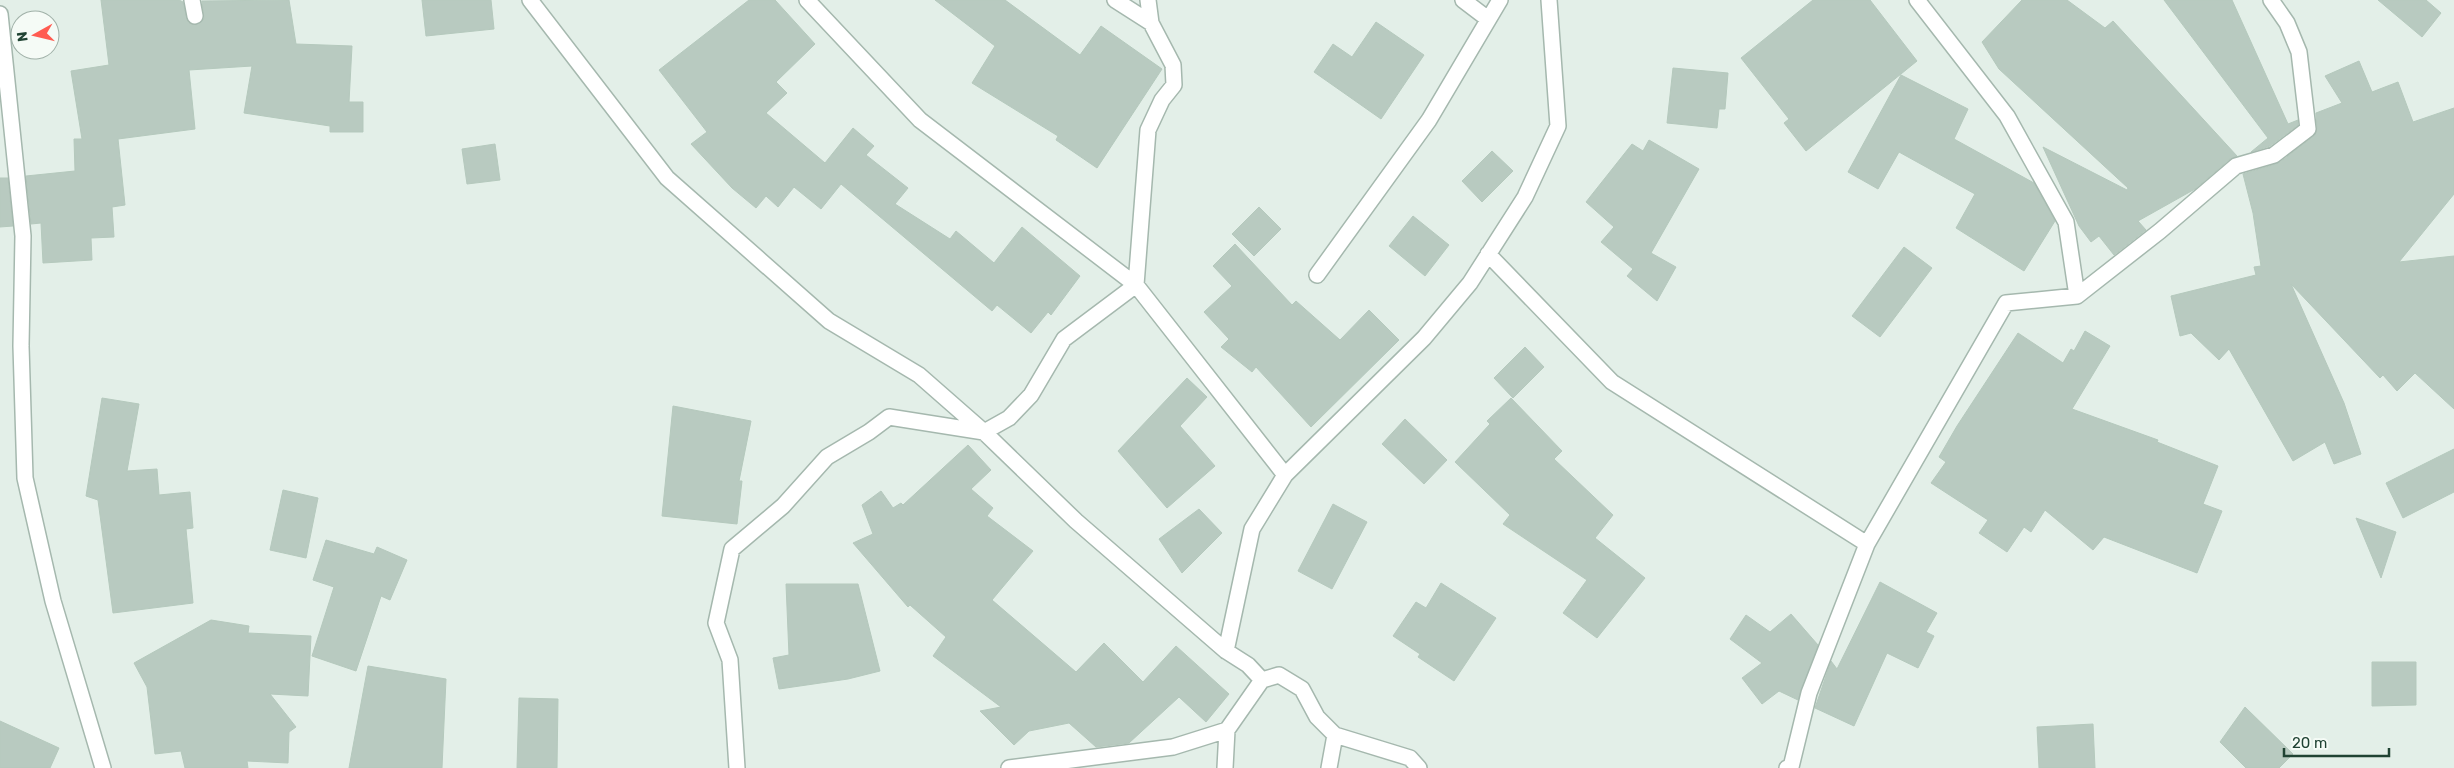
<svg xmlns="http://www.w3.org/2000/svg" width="2454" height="768" viewBox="0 0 2454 768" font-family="Rubik,sans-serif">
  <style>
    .building { fill: #b8cac0; stroke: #b5c9bd }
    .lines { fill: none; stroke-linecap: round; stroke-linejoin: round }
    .minor-casing { stroke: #a5b8ae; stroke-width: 18 }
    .minor { stroke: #fff; stroke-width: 15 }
  </style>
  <rect width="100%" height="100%" fill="#e3efe8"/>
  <path class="building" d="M101,0H179L183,2L188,22L196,25L204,19L202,1L289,0L296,44L352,46L349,102H363V132H330V126L244,113L252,66L189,70L195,129L118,139L125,205L112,207L114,237L91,238L92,260L43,263L41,223L31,224L26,176L75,171L74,139H82L71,71L109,65Z
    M422,0H491L494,29L426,36Z
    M749,0H775L815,44L776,82L787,93L766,113L825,163L853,128L874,146L866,155L908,188L895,204L950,239L956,231L994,263L1022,227L1080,276L1051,315L1048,312L1031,333L997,305L992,311L841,184L821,209L794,187L778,207L766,196L756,208L732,188L691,144L707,132L659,70Z
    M935,0H1005L1080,55L1101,26L1162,69L1097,168L1056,140L1058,136L972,83L995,46Z
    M1813,0H1870L1917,61L1806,151L1784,123L1789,119L1741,58Z
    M2022,0H2067L2105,28L2113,21L2237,156L2230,159L2195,189L2138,221L2146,230L2114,255L2099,236L2091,242L2079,226L2043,147L2127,190L2128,188L1999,69L1982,42Z
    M2164,0H2232L2288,124L2298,120V125L2270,146L2251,152L2268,138Z
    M2378,0H2426L2441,13L2422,37Z
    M1376,22L1424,55L1381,119L1314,72L1333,44L1352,57Z
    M2359,61L2372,92L2398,82L2413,122L2454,108V194L2399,262L2454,256V409L2415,373L2397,391L2383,375L2380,378L2291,284L2344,403L2361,454L2334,464L2325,442L2293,461L2229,349L2219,360L2191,333L2180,336L2171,296L2256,275L2254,267L2261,266L2253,213L2243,174L2279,163L2314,136L2317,128L2316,113L2342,103L2325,76Z
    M1673,68L1728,73L1725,109H1719L1717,128L1667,123Z
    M1901,75L1968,109L1954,139L2034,183L2055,221L2024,271L1956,228L1975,194L1899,152L1878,189L1848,172Z
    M1649,140L1699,169L1651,253L1676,267L1657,301L1627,276L1633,269L1601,242L1614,227L1586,202L1632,144L1643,151Z
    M495,144L500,180L467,184L462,149Z
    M1492,151L1513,171L1482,202L1462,181Z
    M0,178H8L13,226L0,227Z
    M1259,207L1281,229L1254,256L1232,234Z
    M1413,216L1449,245L1425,276L1389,246Z
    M1235,244L1292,305L1296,301L1340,340L1369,310L1399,340L1311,427L1256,367L1252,372L1221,347L1229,339L1204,312L1232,286L1213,266Z
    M1904,247L1932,268L1880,337L1852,316Z
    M2085,331L2110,346L2072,409L2158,440L2157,442L2218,466L2203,504L2222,511L2197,573L2104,537L2093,550L2045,510L2031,532L2024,527L2007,552L1979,533L1988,520L1931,483L1946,462L1939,457L1957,426L2018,333L2063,363L2071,349L2074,351Z
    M1525,347L1544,367L1513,398L1494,378Z
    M1187,378L1207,397L1180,426L1215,466L1167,508L1118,451Z
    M102,398L139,404L127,471L157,469L159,495L190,492L193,528L186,529L193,603L113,613L98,500L86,496Z
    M1511,398L1562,451L1554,459L1613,515L1595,538L1645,578L1597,638L1563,613L1587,580L1503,524L1510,515L1455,462L1490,424L1487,421Z
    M673,406L751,421L739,481H742L737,524L662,516Z
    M1405,419L1447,460L1424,484L1382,444Z
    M968,445L991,470L971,489L993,508L987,516L1033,551L992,600L1076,672L1104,643L1143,682L1176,646L1229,694L1206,722L1179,697L1129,743L1096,747L1069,723L1029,731L1014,745L980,711L1001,707L933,656L946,637L910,605L908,607L853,543L873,534L862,505L881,491L893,508L901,503L903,505Z
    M2454,449V492L2403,518L2386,483Z
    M283,490L318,498L306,558L270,550Z
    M1333,504L1367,522L1332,589L1298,571Z
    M1199,509L1222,533L1182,573L1159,539Z
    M2356,518L2396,532L2381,578Z
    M326,540L374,554L377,547L407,560L390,600L381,596L356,671L312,656L334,587L313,580Z
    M1880,582L1937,613L1926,632L1934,636L1918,668L1887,653L1854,726L1815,708L1831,661L1837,669Z
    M1441,583L1496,618L1454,681L1418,657L1420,654L1393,636L1416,602L1426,608Z
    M786,584H858L880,671L848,679L779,689L773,658L789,655Z
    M1791,614L1818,645L1798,700L1779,691L1762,704L1742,678L1762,663L1730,639L1746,615L1770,632Z
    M211,620L249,626L248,633L311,636L308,696L270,694L296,727L289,732L288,763L247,761L248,768H185L181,751L155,754L147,687L134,663Z
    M2372,662H2416V705L2372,706Z
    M368,666L446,679L442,768H349Z
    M519,698L558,699L557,768H517Z
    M2245,707L2293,754L2279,768H2246L2220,742Z
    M0,721L59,748L50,768H0Z
    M2093,724L2095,768H2039L2037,727Z"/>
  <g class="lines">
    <g class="minor-casing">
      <path id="minor" d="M192,0L195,16
        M530,0L667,178L829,321L919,375L984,432L1076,521L1226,651L1248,665L1262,680L1279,675L1302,689L1317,717L1335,735L1410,758L1419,768
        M807,0L920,120L1136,285
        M1115,0L1151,23
        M1463,0L1488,19
        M1917,0L2007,116L2066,222L2077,296
        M0,14L23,236L21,346L25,478L53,601L103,768
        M1488,254L1612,382L1867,544
        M1317,275L1429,120L1500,0
        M1136,285L1148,130L1162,100L1174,85L1173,65L1151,23L1148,0
        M1226,651L1252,529L1285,475L1424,338L1470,283L1525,197L1558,126L1549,0
        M737,768L730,660L716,623L732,549L783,506L827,457L869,432L889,417L984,432L1009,418L1031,395L1064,339L1136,285L1285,475
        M1009,768L1173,747L1227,730L1262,680
        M1225,768L1227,730
        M1329,768L1335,735
        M1787,768L1791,767L1809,693L1867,544L2006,303L2077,296L2160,231L2236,166L2274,155L2308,129L2299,52L2287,23L2271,0"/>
    </g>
    <use href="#minor" class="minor"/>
  </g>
  <g transform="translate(35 35) rotate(262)"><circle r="24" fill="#f5fbf6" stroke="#a0b1a8"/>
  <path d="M0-4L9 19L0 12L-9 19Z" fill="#ff5c51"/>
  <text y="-8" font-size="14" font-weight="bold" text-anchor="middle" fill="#204333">N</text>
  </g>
  <path d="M2284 748v8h105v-8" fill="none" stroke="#204333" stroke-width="2.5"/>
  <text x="2292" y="748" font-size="15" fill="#204333" stroke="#f5fbf6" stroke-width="4" paint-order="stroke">20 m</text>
</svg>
